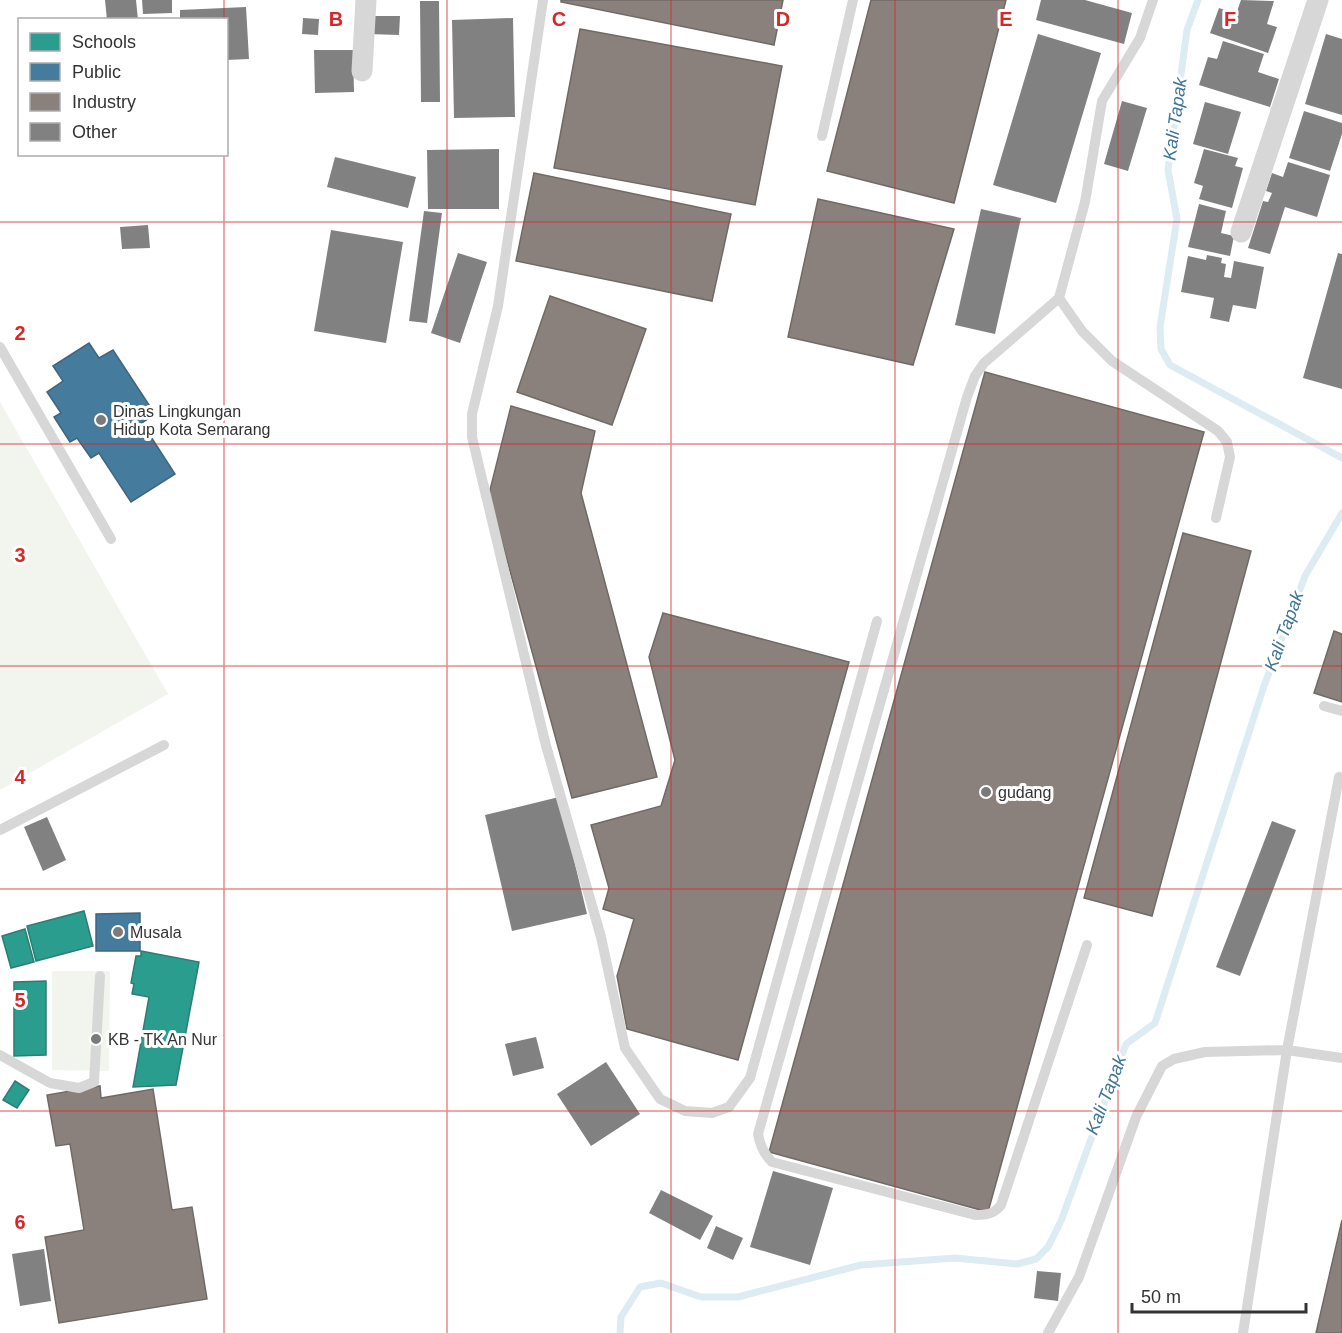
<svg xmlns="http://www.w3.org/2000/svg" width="1342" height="1333" viewBox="0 0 1342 1333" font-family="Helvetica,sans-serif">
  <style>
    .green { fill: #f1f5ed }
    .schools { fill: #2a9d8f; stroke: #2d7d73; stroke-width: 1.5 }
    .public { fill: #457b9d; stroke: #40657d; stroke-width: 1.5 }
    .industry { fill: #8a817c; stroke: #706a66; stroke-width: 1.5 }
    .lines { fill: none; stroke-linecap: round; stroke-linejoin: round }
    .stream { stroke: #ddebf3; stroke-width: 7 }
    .building { fill: #818181 }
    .lane { stroke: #d7d7d7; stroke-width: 10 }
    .street { stroke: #d7d7d7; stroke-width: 21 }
    .grid { fill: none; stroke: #d62828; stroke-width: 1.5; stroke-opacity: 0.55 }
    .poi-dot { fill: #7a7a7a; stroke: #fff; stroke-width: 2 }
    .labels { text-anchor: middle; stroke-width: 6; stroke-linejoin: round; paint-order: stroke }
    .poi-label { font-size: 16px; fill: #333; stroke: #fff; text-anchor: start }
    .water-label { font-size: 18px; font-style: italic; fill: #3f7597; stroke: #fff }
    .grid-label { font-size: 20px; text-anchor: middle; font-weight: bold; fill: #d62828; stroke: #fff; stroke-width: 6; stroke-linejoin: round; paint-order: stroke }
  </style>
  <rect width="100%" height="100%" fill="#fff"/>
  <path class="green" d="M0,402L168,694L0,790Z
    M52,971H110L109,1071L52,1070Z"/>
  <path class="schools" d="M84,911L93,946L36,961L27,926Z
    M25,929L34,962L11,968L2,936Z
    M141,951L199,962L176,1085L133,1087L149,997L132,994L134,984L131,983L136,956H141Z
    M46,981V1055L14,1056V982Z
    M15,1081L29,1090L17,1108L3,1100Z"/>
  <path class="public" d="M89,343L99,358L113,350L155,414L142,423L175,474L131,502L99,453L91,458L77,438L70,442L54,417L61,413L47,392L63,381L53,366Z
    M140,913V951H96V914Z"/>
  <path class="industry" d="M561,0H783L774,45L561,2Z
    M871,0H1006L954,203L827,171Z
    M580,29L782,66L755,205L554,168Z
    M534,173L731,214L712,301L516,261Z
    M818,199L954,229L913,365L788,337Z
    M550,296L646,329L612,425L517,392Z
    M985,372L1204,432L988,1212L769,1152Z
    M511,406L595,431L581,493L657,777L572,798L489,494Z
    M1183,533L1251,551L1152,916L1084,898Z
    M663,613L849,662L738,1060L627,1029L617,976L634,919L603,909L609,888L591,825L661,806L675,760L649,657Z
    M1334,631L1342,634V702L1314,693Z
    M100,1086L101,1098L153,1089L172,1210L192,1207L207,1299L59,1323L45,1237L84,1230L70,1144L56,1146L47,1095Z
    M1342,1220V1333H1316Z"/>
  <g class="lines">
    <path class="stream" d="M1198,0L1187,30L1168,170L1177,219L1160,327L1161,349L1170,365L1342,458
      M620,1333L621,1317L640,1287L661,1283L701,1297H738L861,1265L955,1258L1017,1264L1036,1259L1048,1247L1061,1221L1126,1044L1155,1023L1264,686L1305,576L1342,513"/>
  </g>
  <path class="building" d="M105,0H136L138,20H107Z
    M142,0H172V13L143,14Z
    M1041,0H1085L1132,13L1124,44L1036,20Z
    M1241,0L1274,1L1267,24L1277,27L1268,53L1210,33L1219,8L1236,14Z
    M420,1H439L440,102H421Z
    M246,7L249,59L226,60V20H180V10Z
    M368,16H400L399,35L368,34Z
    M303,18L319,19L318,35L302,34Z
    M513,18L515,117L454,118L452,20Z
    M1038,34L1101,53L1056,203L993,185Z
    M1326,34L1342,39V115L1305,104Z
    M1223,41L1264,54L1258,72L1279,79L1270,107L1199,85L1208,57L1217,59Z
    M314,50H353L354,92L315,93Z
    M1122,101L1147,108L1128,171L1104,164Z
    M1205,102L1241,112L1228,154L1193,144Z
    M1304,111L1342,123V134L1330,171L1289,158Z
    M499,149V209H428L427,150Z
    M1204,149L1238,158L1235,166L1243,168L1232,208L1199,199L1203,186L1194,183Z
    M335,157L416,177L408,208L327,187Z
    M1288,162L1330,175L1317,217L1285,207L1270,254L1248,248L1263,201L1268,202L1272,193L1266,191L1272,173L1283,177Z
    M1199,204L1226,211L1221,233L1234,236L1230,256L1188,247Z
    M981,209L1021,218L995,334L955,325Z
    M424,211L442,213L427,323L409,321Z
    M148,225L150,248L122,249L120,227Z
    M331,230L403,242L386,343L314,331Z
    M458,253L487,262L460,343L431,333Z
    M1338,253L1342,254V389L1303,378Z
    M1207,255L1222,258L1221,263L1226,264L1224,277L1231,278L1234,261L1264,267L1256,309L1233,305L1229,322L1210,318L1214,298L1181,292L1188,256L1206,260Z
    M559,797L587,914L512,931L485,815Z
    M47,817L66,860L43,871L24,827Z
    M1272,821L1296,830L1240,976L1216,967Z
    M536,1037L544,1068L513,1076L505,1044Z
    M606,1062L640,1114L591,1146L557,1094Z
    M773,1171L833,1188L810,1265L750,1247Z
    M661,1190L713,1216L700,1240L649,1213Z
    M716,1226L743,1238L733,1260L707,1248Z
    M44,1249L51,1301L20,1306L12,1254Z
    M1037,1271L1061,1273L1058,1301L1034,1298Z"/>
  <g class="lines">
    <path class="lane" d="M543,0L498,306L472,414V437L545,742L601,937L625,1048L660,1099L685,1111L712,1113L729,1107L750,1078L877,621
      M822,136L853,0
      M1059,298L1082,331L1112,361L1218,431L1227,442L1230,457L1216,518
      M0,347L111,539
      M1324,706L1342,711
      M0,830L164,745
      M1087,945L1001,1205C994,1214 987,1215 975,1215L772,1162C764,1154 760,1146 758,1134L967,397L975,376L984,363L1059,298L1085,202L1102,101L1140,38L1153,0
      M0,1055L50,1083L79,1088L94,1082L100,976
      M1048,1333L1079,1277L1136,1117L1162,1066L1174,1059L1205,1052L1287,1050L1342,1058
      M1243,1333L1287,1050L1339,777L1342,778"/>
    <path class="street" d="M362,71L366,0
      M1241,232L1318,0"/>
  </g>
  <path class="grid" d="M224,0V20M447,0V1333M671,0V1333M895,0V1333M1118,0V1333M224,154V1333M0,222H1342M0,444H1342M0,666H1342M0,889H1342M0,1111H1342"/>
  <g class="poi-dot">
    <circle cx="101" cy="420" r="6"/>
    <circle cx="986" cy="792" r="6"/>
    <circle cx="118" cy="932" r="6"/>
    <circle cx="96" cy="1039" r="6"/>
  </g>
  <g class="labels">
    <g class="poi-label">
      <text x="113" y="417">Dinas Lingkungan<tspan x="113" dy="18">Hidup Kota Semarang</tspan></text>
      <text x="998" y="798">gudang</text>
      <text x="130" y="938">Musala</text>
      <text x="108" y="1045">KB - TK An Nur</text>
    </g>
    <g class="water-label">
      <text transform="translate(1175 119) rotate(-82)" y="6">Kali Tapak</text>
      <text transform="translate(1284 631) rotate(-70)" y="6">Kali Tapak</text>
      <text transform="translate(1106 1095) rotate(-69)" y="6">Kali Tapak</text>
    </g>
  </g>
  <g class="grid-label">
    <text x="336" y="26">B</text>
    <text x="559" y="26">C</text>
    <text x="783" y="26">D</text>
    <text x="1006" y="26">E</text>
    <text x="1230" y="26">F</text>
    <text x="20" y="340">2</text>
    <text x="20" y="562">3</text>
    <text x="20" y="784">4</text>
    <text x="20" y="1007">5</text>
    <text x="20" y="1229">6</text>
  </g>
  <rect x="18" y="18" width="210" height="138" fill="#ffffff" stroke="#adadad" stroke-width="1.5"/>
  <rect x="30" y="33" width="30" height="18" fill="#2a9d8f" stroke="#adadad" stroke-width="1.5"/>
  <text x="72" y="48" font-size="18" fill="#333333">Schools</text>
  <rect x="30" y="63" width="30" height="18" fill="#457b9d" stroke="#adadad" stroke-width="1.5"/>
  <text x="72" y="78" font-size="18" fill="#333333">Public</text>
  <rect x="30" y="93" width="30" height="18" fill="#8a817c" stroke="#adadad" stroke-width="1.5"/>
  <text x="72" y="108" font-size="18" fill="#333333">Industry</text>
  <rect x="30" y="123" width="30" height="18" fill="#818181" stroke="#adadad" stroke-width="1.5"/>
  <text x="72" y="138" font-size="18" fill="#333333">Other</text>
  <path d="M1132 1303v9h174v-9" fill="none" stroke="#333333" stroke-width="3"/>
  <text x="1141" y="1303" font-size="18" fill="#333333" stroke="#ffffff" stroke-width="4.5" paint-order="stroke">50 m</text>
</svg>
